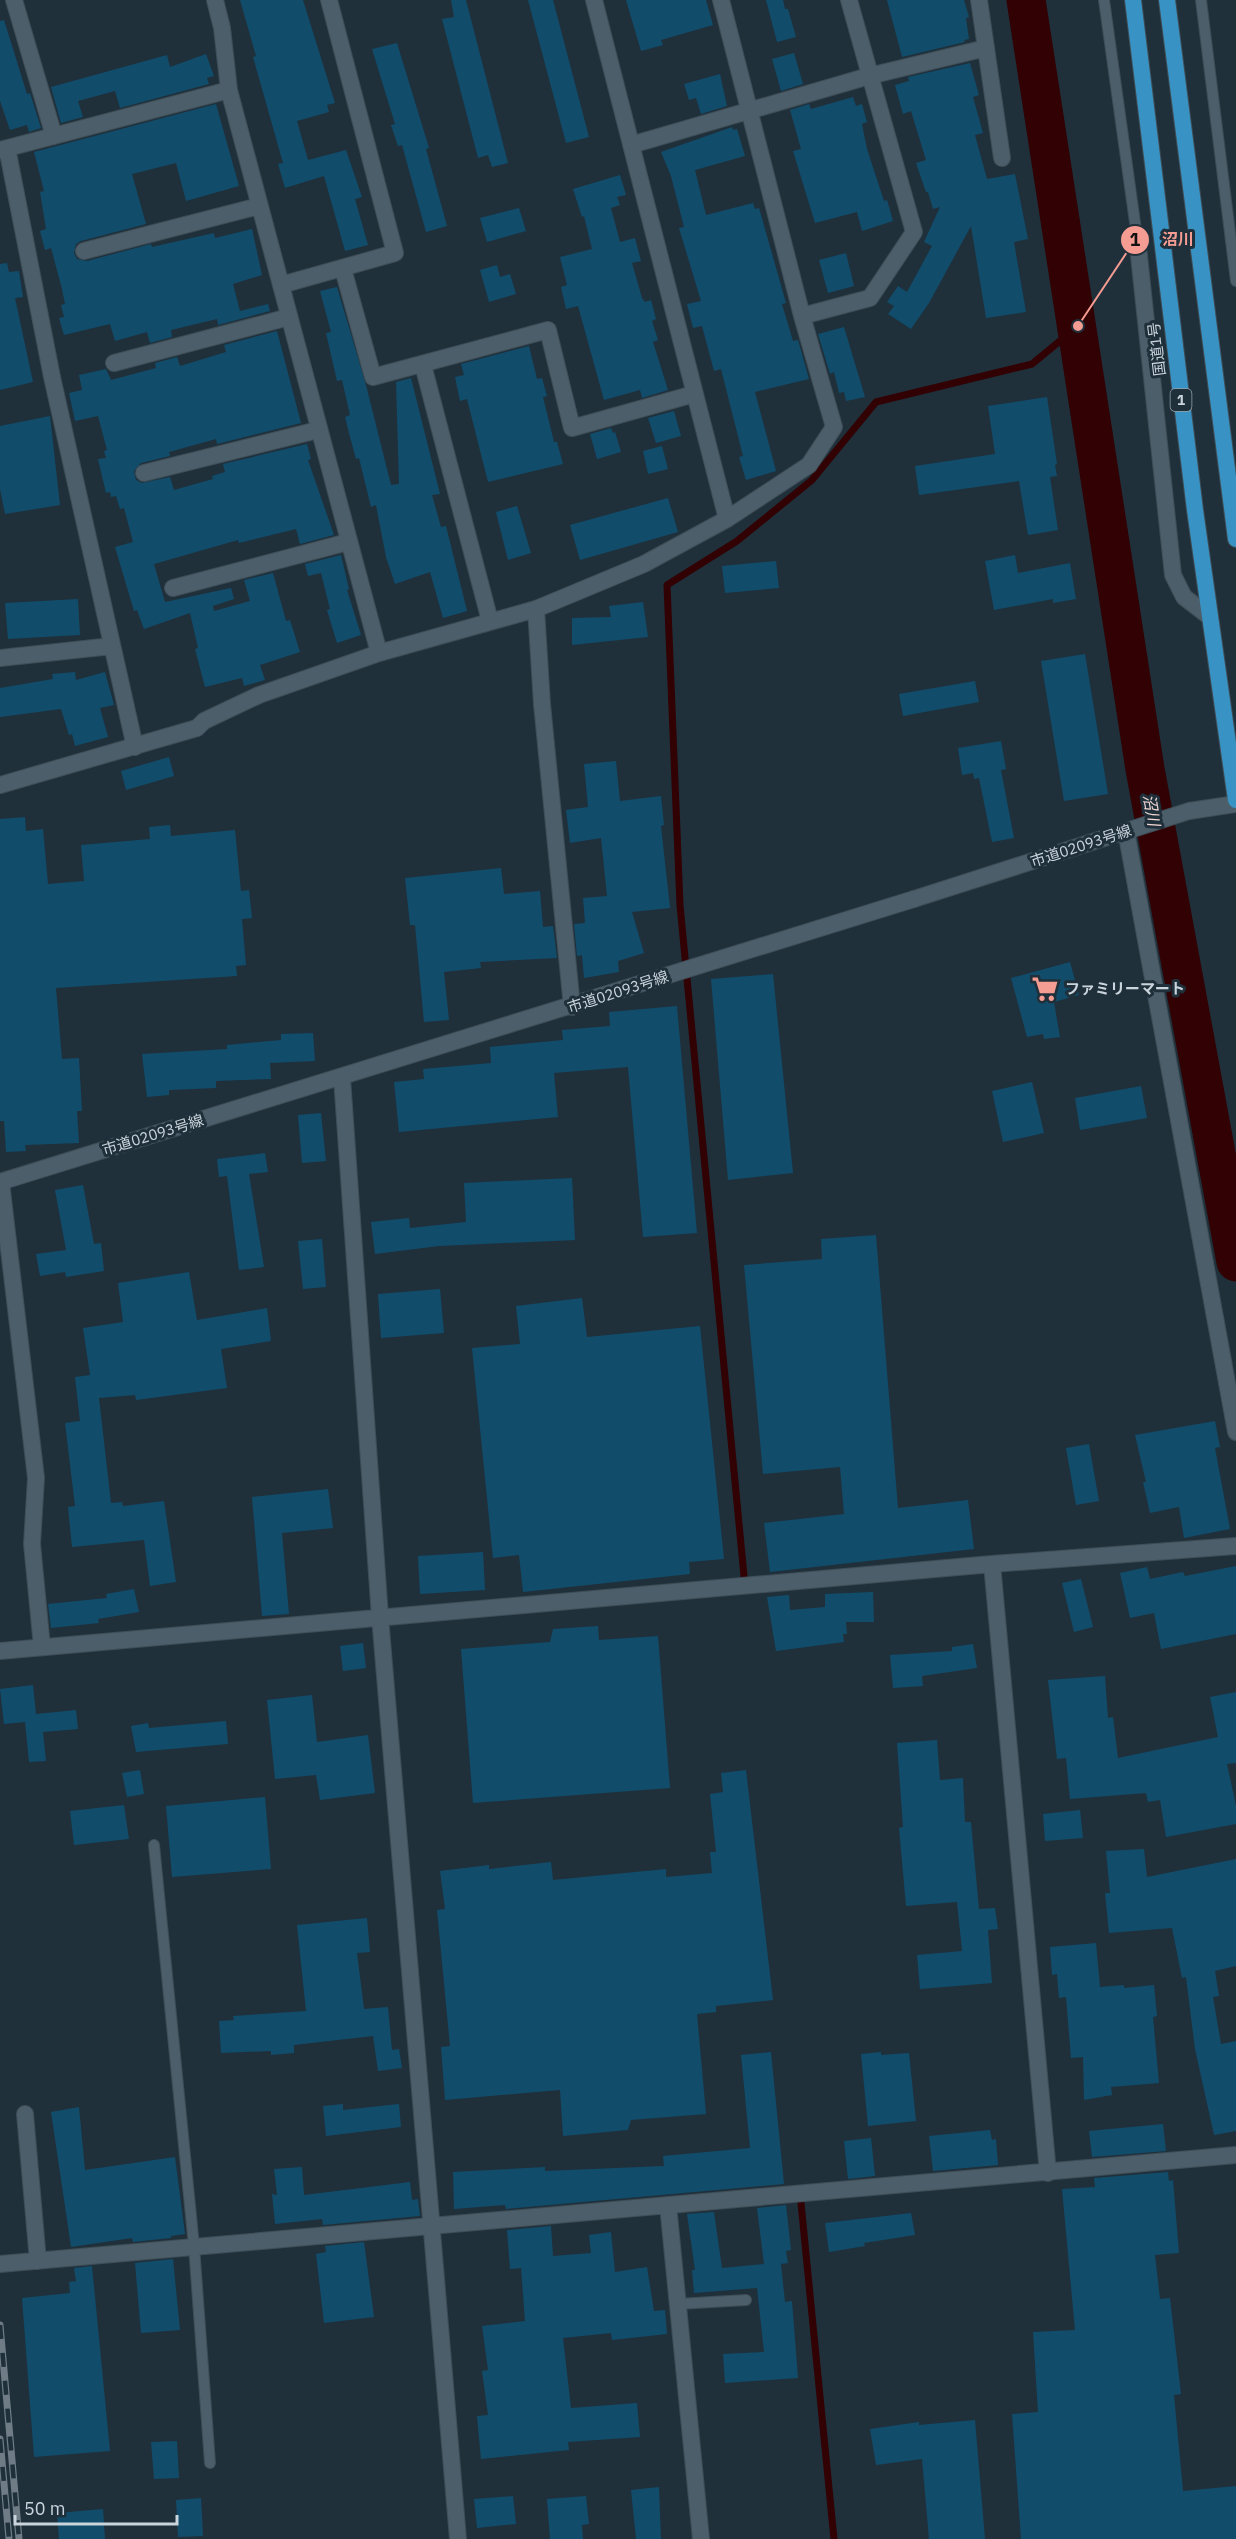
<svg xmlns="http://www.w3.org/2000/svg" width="1236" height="2539" viewBox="0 0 1236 2539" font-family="'IBM Plex Sans','Noto Sans JP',sans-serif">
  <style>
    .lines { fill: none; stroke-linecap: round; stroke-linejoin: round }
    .stream { stroke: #310103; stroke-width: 7 }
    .river { stroke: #310103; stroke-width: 39 }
    .building { fill: #124c6b }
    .service-casing { stroke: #3e4d56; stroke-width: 12 }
    .minor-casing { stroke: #3e4d56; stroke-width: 18 }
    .tertiary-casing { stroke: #3e4d56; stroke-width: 18 }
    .trunk-casing { stroke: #3e4d56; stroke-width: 18 }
    .service { stroke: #4b5e6a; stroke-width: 10 }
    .minor { stroke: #4b5e6a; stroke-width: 16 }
    .tertiary { stroke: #4b5e6a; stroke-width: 16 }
    .trunk { stroke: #3893c4; stroke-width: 16 }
    .rail-casing { stroke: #6f7c86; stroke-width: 7 }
    .rail { stroke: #1f303b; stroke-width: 4.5; stroke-dasharray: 14; stroke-linecap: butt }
    .labels { text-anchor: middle; stroke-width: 6; stroke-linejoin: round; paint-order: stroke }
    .shield { fill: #1f303b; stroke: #97a3ac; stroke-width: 1.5 }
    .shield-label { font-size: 14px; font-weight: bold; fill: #cad4dc }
    .street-label { font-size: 15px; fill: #cad4dc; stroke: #1f303b }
    .poi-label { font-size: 15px; font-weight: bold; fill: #cad4dc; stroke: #1f303b; text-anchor: start }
    .water-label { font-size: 16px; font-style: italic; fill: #f2d6d3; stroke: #1f303b }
    .leader { fill: none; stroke: #f59c93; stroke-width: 2 }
    .callout-dot { fill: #f59c93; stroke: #1f303b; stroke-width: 2 }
    .mark-label { font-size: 18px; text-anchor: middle; font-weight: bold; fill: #111 }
    .callout-label { font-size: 16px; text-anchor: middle; font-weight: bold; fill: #f59c93; stroke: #1f303b; stroke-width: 6; stroke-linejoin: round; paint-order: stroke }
  </style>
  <rect width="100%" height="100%" fill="#1f303b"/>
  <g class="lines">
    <path class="stream" d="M744,1576L680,905L667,585L737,541L812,480L876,402L1032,364L1078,326
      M801,2203L834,2539"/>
    <path class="river" d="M1026,0L1145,769L1236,1262"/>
  </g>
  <path class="building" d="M240,0H303L335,103L327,105L329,112L297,121L308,160L346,150L362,197L355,199L368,245L345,251L324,176L285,188L278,164L283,163L253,57L256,56Z
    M451,0H466L508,163L492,167L488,155L478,158L442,19L454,17Z
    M528,0H553L589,137L566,143Z
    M626,0H706L713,25L661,40L663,45L641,51Z
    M766,0H783L785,9H788L796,37L777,42Z
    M887,0H964L969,17L966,18L969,39L964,40L965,42L902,57Z
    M4,20L27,94L30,93L41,128L29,132L27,125L10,130L0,101V21Z
    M397,43L429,148L426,149L447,226L426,232L402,145L398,146L391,125L395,124L372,49Z
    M794,53L803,84L781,91L772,59Z
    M206,54L214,76L207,78L209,84L120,108L115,91L78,101L83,117L61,123L51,87L167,55L170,67Z
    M970,63L979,95L973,97L983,133L975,135L987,179L1015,174L1028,239L1014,242L1026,312L986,318L971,226L929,303L911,329L888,314L894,306L887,302L898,286L907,292L932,246L924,242L940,207L933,209L928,192H926L916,163L926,160L911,111L903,114L895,85L909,81L908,77Z
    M720,74L727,106L701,114L696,98L689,100L684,84Z
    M853,97L856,106L862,104L867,122L862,124L867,149L884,201L887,200L893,221L862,231L857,212L815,223L793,151L801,149L790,110L809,104L811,109Z
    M216,104L239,186L186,201L176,163L132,174L146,224L81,241L76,244L74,253L77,259L87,261L151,244L152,247L214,233L215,238L252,229L262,275L233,284L240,311L268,304L270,311L218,325L217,319L171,330L172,337L150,343L147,332L115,341L110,324L64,335L59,318L64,317L61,305L65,304L62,289L51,248L45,250L40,231L46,229L40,192L44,191L34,152Z
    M732,127L733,130L737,129L745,156L695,170L706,215L753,203L755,209L759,208L786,303L782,304L793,341L798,340L809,379L755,392L776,471L746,480L739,457L743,456L721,369L714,371L702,326L693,328L687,304L701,301L679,228L684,227L671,176L661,152Z
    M620,175L626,195L617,197L620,205L611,208L620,242L635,238L641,261L632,263L642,298L645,302L651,300L656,319L652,321L658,340L653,342L668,390L642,398L640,390L604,400L578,306L566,309L561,287L567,285L560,257L592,249L584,216L582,217L573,189Z
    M519,208L526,231L487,242L480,218Z
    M846,253L854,286L828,293L819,260Z
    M7,263L9,272L19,271L23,297L15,298L33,382L0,390V264Z
    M497,265L500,277L510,274L516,294L489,302L480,270Z
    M337,287L366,385L391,485L399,484L396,382L411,378L440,494L432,495L441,527L446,526L467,611L443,618L430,572L395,584L386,557L376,505L371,507L359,458L356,459L350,437L345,417L350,415L342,380L337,381L326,333L331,332L320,291Z
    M844,327L865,397L846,401L844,392L839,393L834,372L830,374L818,334Z
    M277,331L301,423L217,444L216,439L169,452L170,456L141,463L134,471L136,480L142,483L170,477L174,490L213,479L212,476L225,472L223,464L307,444L311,459L308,460L334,535L300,544L296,529L239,543L238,540L154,564L165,602L231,588L234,599L213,606L214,611L250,601L244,580L273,573L286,621L290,620L300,652L260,665L265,680L244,686L242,678L205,687L195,649L198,648L190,613L144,629L137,610L134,611L115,547L133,542L124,508L120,509L116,496L111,497L110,492L106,493L98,459L106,458L104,451L107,450L98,416L75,421L69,393L82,390L79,375L106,369L111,380L156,368L155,363L177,357L180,366L226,352L224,345Z
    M529,346L537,379L542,378L547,396L543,397L554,442H557L563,464L488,482L467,399L460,401L455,377L464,375L461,364Z
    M1047,397L1057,464L1055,465L1057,476L1050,477L1058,530L1028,535L1019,481L919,495L915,466L995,454L988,406Z
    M674,411L681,436L656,443L648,418Z
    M50,416L60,505L5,514L0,489V426Z
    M611,428L613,433L615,432L621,452L597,459L590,434Z
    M662,446L668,469L648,474L643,451Z
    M668,498L678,532L580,560L570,525Z
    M517,506L531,553L508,560L496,512Z
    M341,555L349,589L347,590L361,635L337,643L327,610L330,609L321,573L308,576L305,564Z
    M1015,555L1018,573L1070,563L1076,599L1053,603V599L994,610L985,561Z
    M776,561L779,588L725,593L722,566Z
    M78,599L80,635L8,639L5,603Z
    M643,602L648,637L572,645V618L611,617L609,606Z
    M1085,654L1108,794L1064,801L1041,661Z
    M75,672L76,680L105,672L114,705L100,708L108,737L75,746L72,734L69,735L61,709L0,717V688L53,679L52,674Z
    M975,681L979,702L903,716L899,694Z
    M1001,741L1006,769L1001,770L1014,838L992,842L979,778L974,779L973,773L962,775L958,748Z
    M169,757L174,776L126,790L121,771Z
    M616,761L620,801L661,796L664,825L661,826L670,908L632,912L644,953L618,961L619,972L584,978L582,955L577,956L574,924L585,923L583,898L607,896L601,838L570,843L566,810L588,807L584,764Z
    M25,817L26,831L43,829L48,884L84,881L81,845L150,839L149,827L170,825L171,836L235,830L241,891L249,890L252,918L242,919L246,965L236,966L237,976L56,988L62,1059L79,1058L82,1111H77L79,1143L25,1145L26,1151L6,1152L4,1121H0V819Z
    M501,868L504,894L540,891L543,927L553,926L557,958L480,962L481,968L444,972L449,1020L424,1022L415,925H410L405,878Z
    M1070,962L1079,995L1054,1002L1060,1037L1044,1039L1043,1034L1027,1037L1011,978Z
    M773,974L793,1173L728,1180L711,979Z
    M677,1006L697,1233L643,1237L628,1067L554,1073L558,1117L399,1132L394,1082L424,1079L423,1069L491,1063L490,1047L563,1040L562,1030L610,1026L609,1012Z
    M313,1033L315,1061L270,1063L271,1079L216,1081V1088L169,1090V1095L147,1097L142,1054L227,1049V1045L281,1040V1034Z
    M1032,1082L1044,1133L1003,1142L992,1091Z
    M1141,1086L1147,1118L1080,1130L1075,1098Z
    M321,1113L326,1161L302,1163L298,1115Z
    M265,1153L268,1172L249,1174L264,1267L239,1270L227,1176L219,1177L217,1159Z
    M572,1178L575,1240L439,1246L375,1254L371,1222L409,1218L410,1228L466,1222L464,1183Z
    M83,1185L94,1244L101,1243L104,1271L66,1277L65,1272L40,1276L36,1254L66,1250L55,1190Z
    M876,1235L898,1508L968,1500L974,1549L770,1572L764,1523L844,1514L840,1467L763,1474L744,1265L822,1259L821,1239Z
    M322,1239L326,1287L303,1289L298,1241Z
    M189,1272L197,1320L267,1308L271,1341L221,1349L227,1388L136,1400L135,1395L99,1398L111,1503L122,1502L123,1506L164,1501L176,1582L150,1586L144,1540L72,1547L68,1507L75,1506L65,1423L80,1421L75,1377L90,1375L83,1328L123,1322L118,1283Z
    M440,1289L444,1333L381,1338L378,1294Z
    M582,1298L587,1337L700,1326L724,1559L689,1562L690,1574L523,1592L519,1555L493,1558L472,1348L520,1344L516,1306Z
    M1215,1421L1220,1447L1215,1448L1230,1529L1184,1538L1179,1507L1150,1513L1143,1482H1146L1135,1435Z
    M1089,1444L1099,1501L1076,1505L1066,1448Z
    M328,1489L333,1528L282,1533L289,1614L262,1616L252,1497Z
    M483,1552L485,1590L420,1594L418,1556Z
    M1236,1566V1634L1161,1649L1154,1613L1130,1618L1120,1573L1147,1567L1150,1579L1183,1572L1185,1576Z
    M1081,1579L1093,1627L1074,1632L1062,1583Z
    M134,1589L139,1612L98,1619L99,1623L51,1628L48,1604L107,1598L106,1594Z
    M873,1592L874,1622H846L847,1634H843L844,1642L776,1651L767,1597L789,1595L790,1610L825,1607V1594Z
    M598,1626L599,1640L658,1636L670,1788L473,1803L461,1649L550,1642L553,1629Z
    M363,1643L366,1668L343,1671L340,1646Z
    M973,1644L977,1668L922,1676L923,1686L893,1688L890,1655L952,1651V1647Z
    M1105,1676L1108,1718L1113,1717L1118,1758L1218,1737L1210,1697L1236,1692V1763L1227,1764L1236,1806V1824L1166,1837L1160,1800L1148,1802L1146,1793L1070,1799L1066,1758L1057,1759L1048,1680Z
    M33,1685L36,1714L76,1710L78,1729L43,1732L46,1761L29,1762L25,1722L4,1724L0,1689Z
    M312,1695L317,1742L368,1735L375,1793L320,1800L316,1775L275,1779L267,1700Z
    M226,1721L228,1744L136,1752L131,1726L148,1723L149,1728Z
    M937,1740L940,1780L963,1778L965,1822H971L979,1909L995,1908L998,1929L988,1930L992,1983L920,1989L917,1955L962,1951L957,1902L906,1906L899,1828L903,1827L897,1743Z
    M140,1770L144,1794L127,1797L122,1773Z
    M746,1770L773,2000L716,2006V2012L697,2014L706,2114L631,2120L628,2130L563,2136L560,2090L445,2100L441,2047L450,2046L437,1910L445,1909L440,1871L489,1865V1869L551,1862L553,1880L666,1869V1877L712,1873L710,1852H716L710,1794L723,1792L721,1773Z
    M265,1797L271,1869L172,1877L166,1806Z
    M124,1805L129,1839L74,1845L70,1811Z
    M1080,1810L1083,1838L1045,1841L1043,1814Z
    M1144,1849L1147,1877L1236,1859V1966L1215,1971L1219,1996L1213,1997L1221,2044L1236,2041V2131L1214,2135L1195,2049L1186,1977L1182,1978L1172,1928L1109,1933L1105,1893H1110L1106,1851Z
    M367,1918L370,1952L357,1953L364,2009L388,2007L392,2050L399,2049L402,2068L378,2071L373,2036L294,2045V2053L271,2055V2051L221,2053L219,2021L234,2020L233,2016L306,2011L297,1925Z
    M1096,1943L1100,1987L1124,1985V1988L1154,1985L1157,2016L1153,2017L1159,2083L1111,2087L1112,2095L1084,2100L1083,2057L1071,2058L1066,1997L1059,1998L1057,1974L1052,1975L1050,1947Z
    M771,2052L784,2184L506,2209L505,2205L454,2209L453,2172L545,2167V2171L664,2166L663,2156L750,2148L741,2055Z
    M881,2052V2055L909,2053L916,2121L868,2126L861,2054Z
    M343,2104V2110L399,2104L401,2127L326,2136L323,2106Z
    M79,2107L85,2170L175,2157L185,2234L171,2236V2238L133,2242L132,2238L71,2247L51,2112Z
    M1163,2124L1166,2151L1092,2157L1089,2131Z
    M990,2130L992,2140L996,2139L998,2165L933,2171L929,2136Z
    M871,2138L875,2176L848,2179L844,2141Z
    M302,2167L304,2195L410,2182L412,2200L418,2199L420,2216L323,2225L322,2219L275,2224L272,2194L277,2195L274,2169Z
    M1168,2172L1169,2181L1173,2180L1179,2253L1155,2255L1160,2299L1170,2298L1181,2394L1174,2395L1183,2491L1236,2486V2539H1021L1012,2414L1038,2412L1033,2332L1075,2330L1062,2189L1095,2187L1094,2178Z
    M786,2205L791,2250L786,2251L788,2263L781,2264L785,2302L792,2301L798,2378L725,2383L723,2354L764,2352L757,2288L694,2293L692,2270H695L687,2214L714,2212L722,2268L764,2264L757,2208Z
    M911,2213L915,2235L864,2243L865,2246L829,2252L825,2223Z
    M551,2226L553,2256L591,2253L589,2235L611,2232L615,2272L647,2267L654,2311L665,2310L667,2334L612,2340L611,2333L563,2338L571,2408L637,2403L640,2437L568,2442L569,2450L481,2459L477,2416L488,2415L482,2371L488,2370L482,2326L525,2321L521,2268L510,2269L507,2230Z
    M364,2242L374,2317L324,2323L316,2254L326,2252L325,2246Z
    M173,2259L180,2330L141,2333L135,2263Z
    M92,2266L110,2451L34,2457L22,2298L70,2293L69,2282L76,2281L74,2268Z
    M975,2420L985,2539H929L922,2459L876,2465L870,2429L919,2422V2425Z
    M177,2441L179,2478L154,2479L151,2442Z
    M659,2487L661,2539H636L631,2490Z
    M513,2496L516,2524L477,2528L474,2499Z
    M586,2496L589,2524L582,2525L583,2539H550L547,2499Z
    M201,2498L203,2536L178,2537L176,2500Z
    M103,2509L105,2539H59L57,2513Z"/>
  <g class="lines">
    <g class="service-casing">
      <path id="service" d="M1104,0L1137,237
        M1201,0L1236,281
        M154,1845L194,2246L210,2463
        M678,2304L746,2300"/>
    </g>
    <g class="minor-casing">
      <path id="minor" d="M14,0L54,136
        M215,0L222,28L229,90L379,653
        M594,0L727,519
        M986,48L1002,158
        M631,145L869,76L986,48L979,0
        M7,148L52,377L135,747
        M0,150L229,90
        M1137,237L1173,575L1184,597L1210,617
        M84,251L259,206
        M343,269L373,377L548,330L572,428L694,394
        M281,285L395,253L329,0
        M802,316L870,298L914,232L849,0
        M114,363L289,317
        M423,365L490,621
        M144,473L318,430
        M173,588L348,542
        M536,609L542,704L572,1007
        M0,658L112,646
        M0,785L197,728L204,721L259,695L379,653L536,609L644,564L727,519L809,465L834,427L802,316L721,0
        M1126,831L1236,1432
        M342,1078L380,1617L458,2539
        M0,1182L914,899
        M1,1182L36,1478L32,1544L42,1647
        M992,1564L1048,2173
        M0,1651L992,1564L1236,1546
        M25,2114L38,2261
        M668,2205L701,2539
        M0,2264L1236,2155"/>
    </g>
    <g class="tertiary-casing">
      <path id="tertiary" d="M914,899L1189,811L1236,804"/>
    </g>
    <g class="trunk-casing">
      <path id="trunk" d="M1133,0L1195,510L1236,800
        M1167,0L1236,539"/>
    </g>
    <use href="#service" class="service"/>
    <use href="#minor" class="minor"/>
    <use href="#tertiary" class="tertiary"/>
    <use href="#trunk" class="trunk"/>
    <g class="rail-casing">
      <path id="rail" d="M0,2325L19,2539
        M0,2439L9,2539"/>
    </g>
    <use href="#rail" class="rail"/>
  </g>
  <defs>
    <g id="supermarket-bare" transform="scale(2.07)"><path d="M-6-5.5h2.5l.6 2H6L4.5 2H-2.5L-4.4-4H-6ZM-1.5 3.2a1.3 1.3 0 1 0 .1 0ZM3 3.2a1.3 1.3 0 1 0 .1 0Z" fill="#f59c93" stroke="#1f303b" stroke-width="2.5" paint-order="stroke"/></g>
  </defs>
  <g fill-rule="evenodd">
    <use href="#supermarket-bare" x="1045" y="989"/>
  </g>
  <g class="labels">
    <rect class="shield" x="1170.5" y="389" width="21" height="22" rx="4.5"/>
    <g class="shield-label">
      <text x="1181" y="405">1</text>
    </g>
    <g class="street-label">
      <text transform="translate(1157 349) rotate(-97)" y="5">国道1号</text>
      <text transform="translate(1081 846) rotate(-18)" y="5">市道02093号線</text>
      <text transform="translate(618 992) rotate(-18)" y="5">市道02093号線</text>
      <text transform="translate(153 1135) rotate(-17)" y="5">市道02093号線</text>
    </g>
    <g class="poi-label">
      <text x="1065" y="994">ファミリーマート</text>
    </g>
    <g class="water-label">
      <text transform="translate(1152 810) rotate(80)" y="6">沼川</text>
    </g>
  </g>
  <path class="leader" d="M1078 326L1135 240"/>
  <g class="callout-dot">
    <circle cx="1078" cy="326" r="6"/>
    <circle cx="1135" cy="240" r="15"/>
  </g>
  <g class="mark-label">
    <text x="1135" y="246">1</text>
  </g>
  <g class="callout-label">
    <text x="1178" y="245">沼川</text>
  </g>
  <path d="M15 2515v9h162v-9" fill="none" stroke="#cad4dc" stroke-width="3"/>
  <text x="24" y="2515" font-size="18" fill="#cad4dc" stroke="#1f303b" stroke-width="4.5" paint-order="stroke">50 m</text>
</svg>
